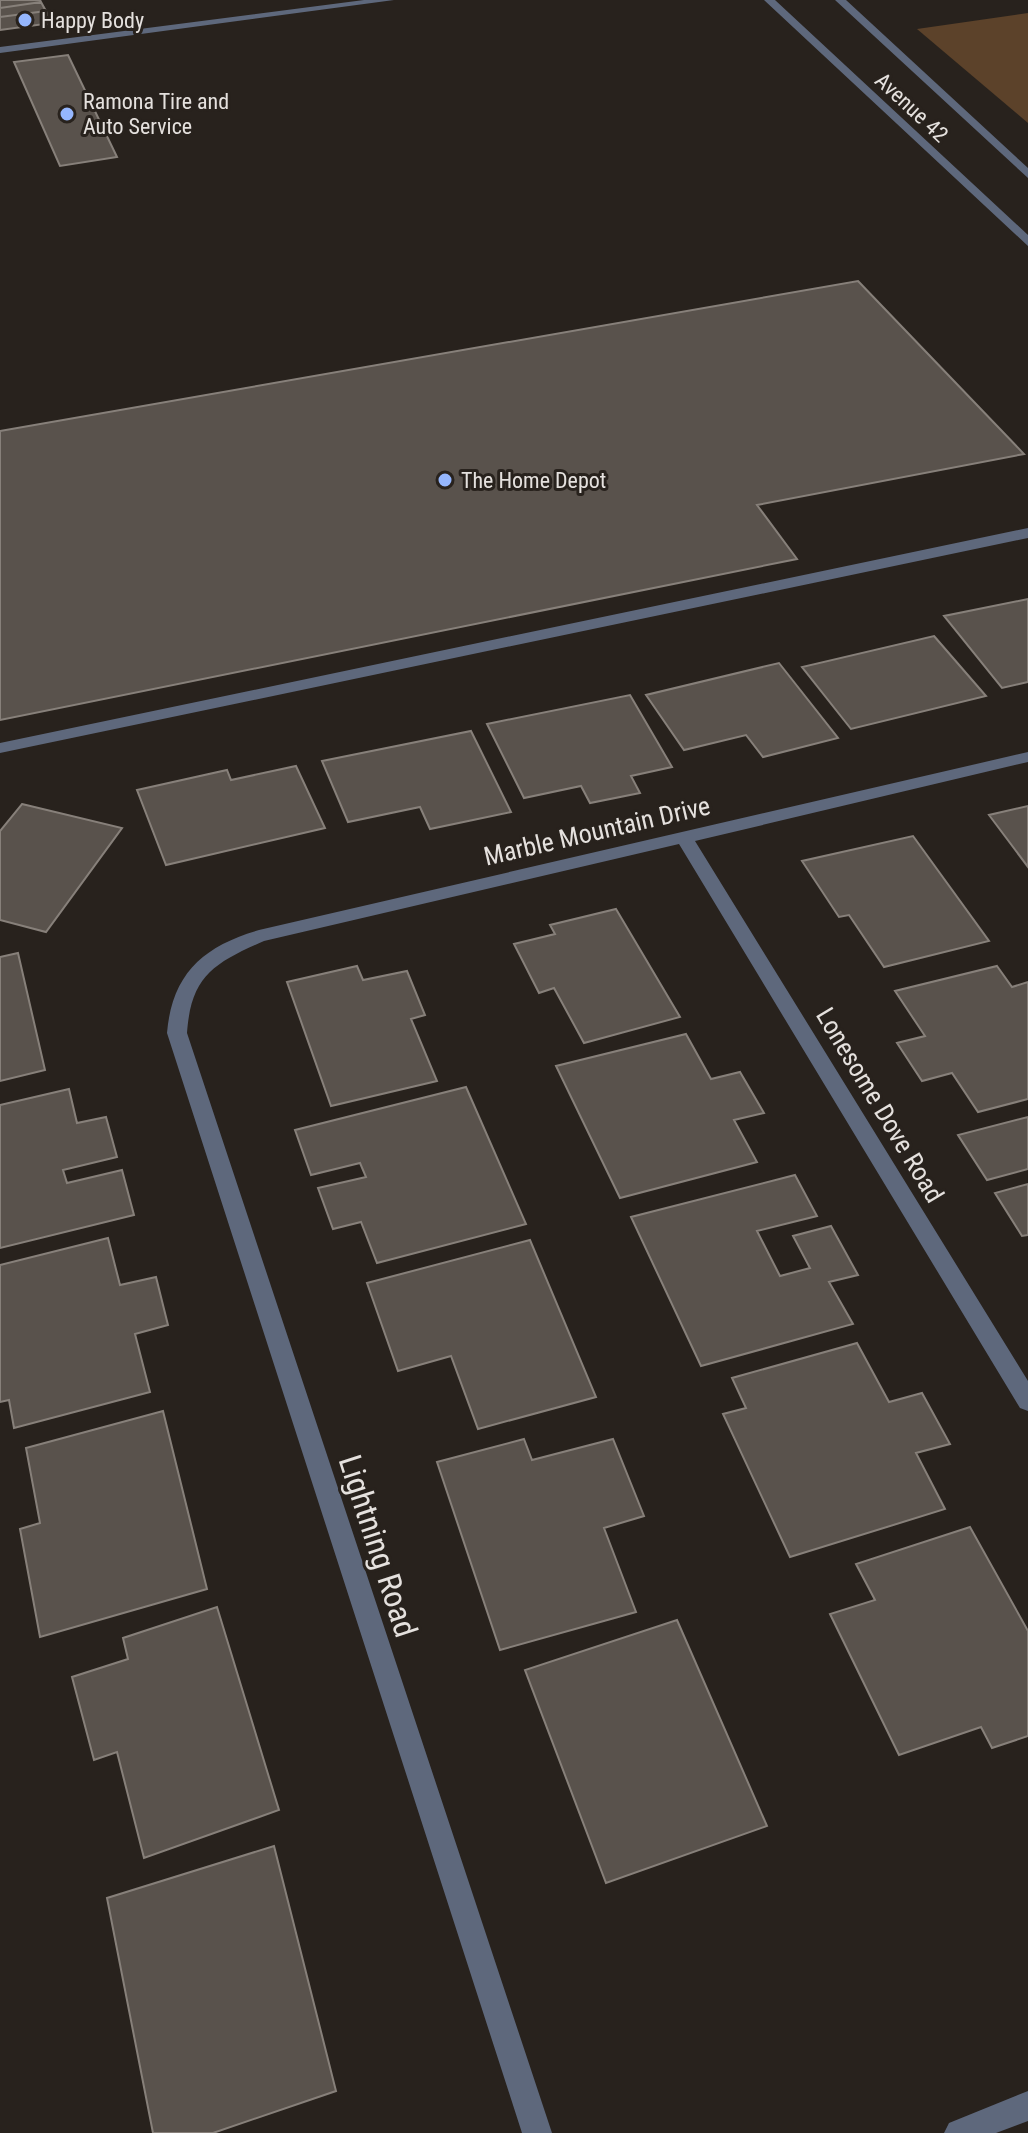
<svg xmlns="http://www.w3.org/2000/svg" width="1028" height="2133" viewBox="0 0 1028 2133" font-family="'Roboto Condensed',sans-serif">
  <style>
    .green { fill: #5c422a }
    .building { fill: #59524c; stroke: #87807a; stroke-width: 2 }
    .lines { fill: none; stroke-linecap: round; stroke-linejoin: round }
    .minor { fill: #5e687c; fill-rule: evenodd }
    .poi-dot { fill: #95b6fd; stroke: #28221d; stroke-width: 3 }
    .labels { text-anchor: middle; stroke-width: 6; stroke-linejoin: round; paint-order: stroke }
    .far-poi-label { font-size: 22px; fill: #e5e1de; stroke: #28221d; text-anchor: start }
    .far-street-label { font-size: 22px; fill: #e5e1de; stroke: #28221d }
    .street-label { font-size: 26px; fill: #e5e1de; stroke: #28221d }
    .near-street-label { font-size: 32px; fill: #e5e1de; stroke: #28221d }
  </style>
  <rect width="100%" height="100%" fill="#28221d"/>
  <path class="green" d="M1028,13V123L917,29Z"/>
  <path class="building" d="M0,0H40L52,23L0,30Z
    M0,0H40L41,2L0,8Z
    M41,2L46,11L0,17V8Z
    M46,11L52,23L0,30V17Z
    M68,55L117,157L60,166L14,62Z
    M858,281L1024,454L757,505L797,559L0,720V431Z
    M1028,599V682L1002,688L944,616Z
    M934,636L986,696L851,729L802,667Z
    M779,663L838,738L763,757L746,735L684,750L646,695Z
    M630,695L672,767L631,776L640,793L590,803L581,786L524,798L487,724Z
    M471,731L511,812L430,829L420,807L348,822L322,761Z
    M296,766L325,828L166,865L137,790L227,770L231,780Z
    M22,804L122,828L46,932L0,920V831Z
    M1028,806V867L989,815Z
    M913,836L989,941L884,967L849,915L839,917L802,861Z
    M616,909L680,1017L584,1043L554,988L539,993L514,944L555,934L550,925Z
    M18,953L45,1070L0,1081V957Z
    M357,966L363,980L407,971L425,1015L411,1019L437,1081L331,1106L287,982Z
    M997,966L1012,987L1028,982V1099L978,1112L952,1073L922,1081L897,1043L925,1036L895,991Z
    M686,1034L711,1079L740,1072L764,1113L734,1120L757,1162L620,1198L556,1066Z
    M466,1087L526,1224L377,1263L361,1222L333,1229L318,1188L366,1177L360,1163L311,1175L295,1130Z
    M69,1089L77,1123L106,1117L117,1157L63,1170L67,1183L122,1170L134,1215L0,1248V1105Z
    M1028,1117V1169L987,1180L958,1135Z
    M795,1175L817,1216L757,1231L780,1276L810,1268L793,1236L831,1226L858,1275L829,1282L853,1324L701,1366L631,1217Z
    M1028,1184V1235L1022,1236L995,1193Z
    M108,1238L120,1285L156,1277L168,1325L135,1334L150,1392L14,1428L9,1400L0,1402V1265Z
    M530,1240L596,1397L478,1429L451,1356L398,1371L367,1283Z
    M857,1343L889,1402L922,1393L950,1444L916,1453L945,1509L790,1557L723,1414L746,1408L732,1378Z
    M163,1411L207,1589L40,1637L20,1529L40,1523L26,1448Z
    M524,1439L532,1460L613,1439L644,1516L604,1528L636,1612L500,1650L437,1462Z
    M970,1527L1028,1631V1736L992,1748L981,1727L899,1755L830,1614L875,1600L856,1564Z
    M217,1607L279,1810L144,1858L117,1752L94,1760L72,1677L128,1659L123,1638Z
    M677,1620L767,1826L606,1883L525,1670Z
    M274,1846L336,2091L213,2133H153L107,1898Z"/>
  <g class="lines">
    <path class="minor" d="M364,0H394L0,53V47Z
      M764,0H775L1028,235V246Z
      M835,0H846L1028,168V178Z
      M1028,528V538L0,753V743Z
      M1028,752V762L695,841L1028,1381V1411L1020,1408L679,844L264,941C214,963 191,976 187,1033L552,2133H522L167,1033C172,974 203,946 259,930Z
      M1028,2091V2121L996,2133H944L949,2123Z"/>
  </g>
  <g class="poi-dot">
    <circle cx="25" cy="20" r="8"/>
    <circle cx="67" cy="114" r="8"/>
    <circle cx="445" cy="480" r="8"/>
  </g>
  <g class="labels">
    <g class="far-poi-label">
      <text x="41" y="28">Happy Body</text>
      <text x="83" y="109">Ramona Tire and<tspan x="83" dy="25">Auto Service</tspan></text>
      <text x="461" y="488">The Home Depot</text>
    </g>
    <g class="far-street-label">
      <text transform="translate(912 107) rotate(43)" y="8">Avenue 42</text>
    </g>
    <g class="street-label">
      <text transform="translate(597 831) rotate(-13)" y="9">Marble Mountain Drive</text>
      <text transform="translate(880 1105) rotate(59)" y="9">Lonesome Dove Road</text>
    </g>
    <g class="near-street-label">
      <text transform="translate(378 1546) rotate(72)" y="11">Lightning Road</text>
    </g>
  </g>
</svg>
